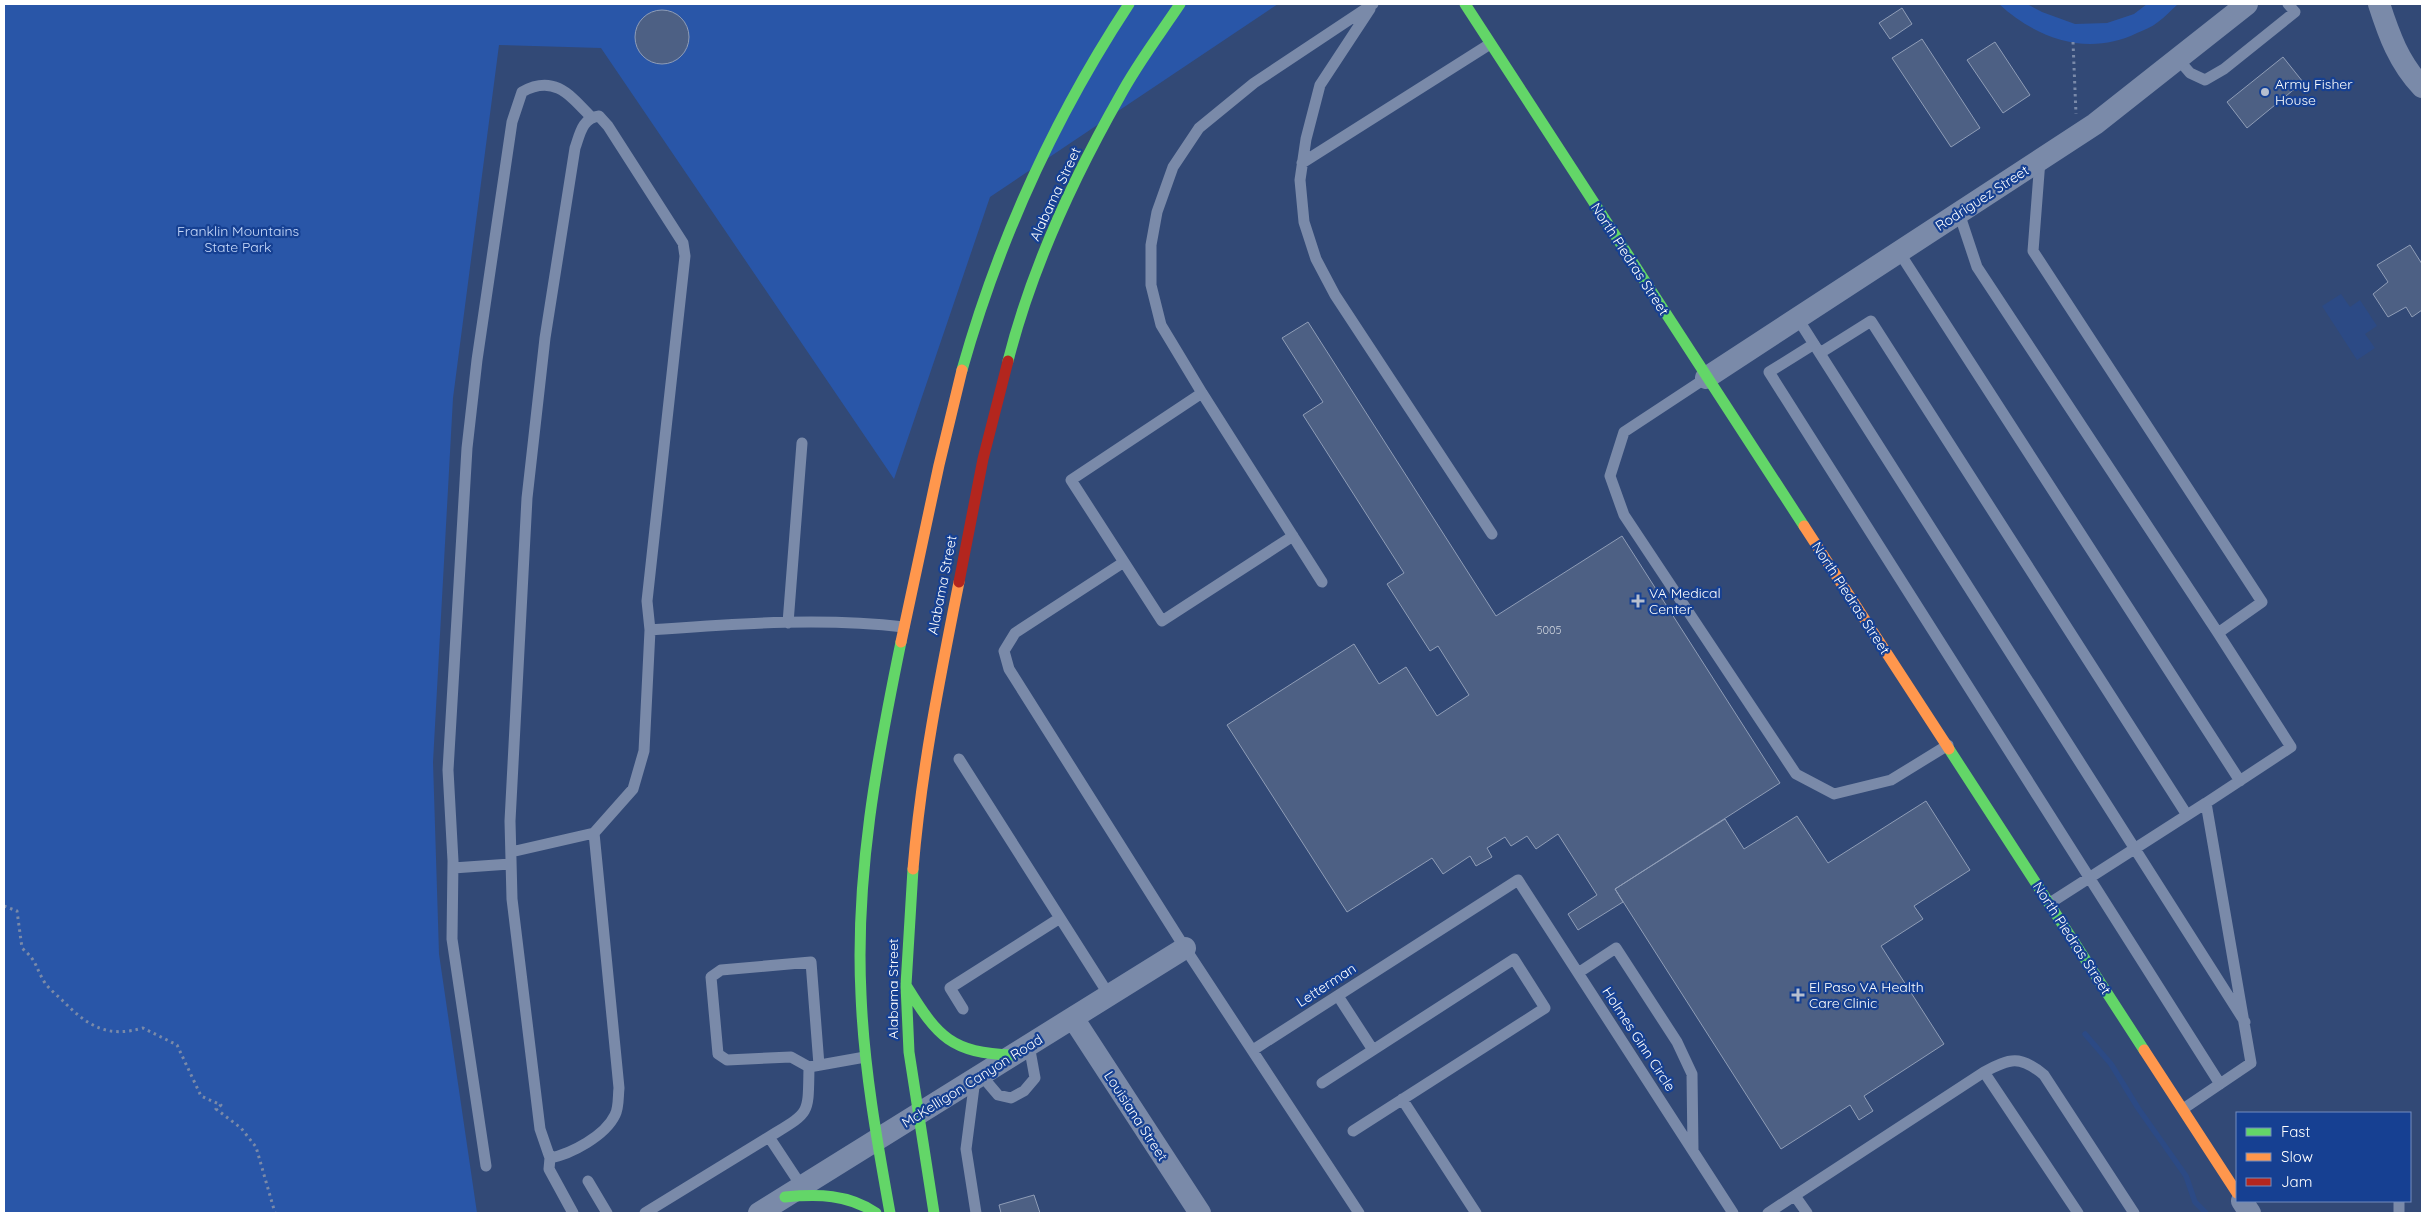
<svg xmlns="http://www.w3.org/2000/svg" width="2426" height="1217" viewBox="0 0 2426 1217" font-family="Quicksand,sans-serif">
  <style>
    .green { fill: #2956a8 }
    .water { fill: #2c4a85 }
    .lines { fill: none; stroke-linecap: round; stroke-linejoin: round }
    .stream { stroke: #2c4a85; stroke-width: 5.5 }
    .building { fill: #4d6084; stroke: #8f9db7 }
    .path { stroke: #7a8aa9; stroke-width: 3; stroke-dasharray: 2.5 4; stroke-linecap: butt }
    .lane { stroke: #7a8aa9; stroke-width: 11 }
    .street { stroke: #7a8aa9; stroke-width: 22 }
    .fast { stroke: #63d668; stroke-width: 11 }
    .slow { stroke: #ff974d; stroke-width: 11 }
    .jam { stroke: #b3261e; stroke-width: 11 }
    .poi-dot { fill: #b7bfcf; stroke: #164092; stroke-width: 2 }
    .labels { text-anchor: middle; stroke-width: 4.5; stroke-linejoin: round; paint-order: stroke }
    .number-label { font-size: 11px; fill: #d2d7e0 }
    .poi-label { font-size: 14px; fill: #fff; stroke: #164092; text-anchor: start }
    .street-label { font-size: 14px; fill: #fff; stroke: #164092 }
    .park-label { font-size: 14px; fill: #cbdcfc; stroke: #164092 }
  </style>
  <rect width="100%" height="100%" fill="#324976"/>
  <path class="green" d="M4,4H1278L990,197L894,479L601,48L499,45L453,398L433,762L439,954L477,1213H4Z
    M1999,4H2027L2042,12L2075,24L2107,23L2134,14L2147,4H2178C2171,10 2165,17 2158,22C2152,27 2144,30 2137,33C2088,57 2037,39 1999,4Z"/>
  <path class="water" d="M2341,294L2350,307L2360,300L2377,326L2365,334L2375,348L2357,360L2322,306Z"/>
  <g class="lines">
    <path class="stream" d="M2085,1034L2111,1064L2138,1108L2186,1176L2195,1202L2206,1213"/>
  </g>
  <path class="building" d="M1902,8L1912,24L1890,39L1879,23Z
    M635 37a27 27 0 1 1 54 0a27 27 0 1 1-54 0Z
    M1922,39L1980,128L1951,147L1892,58Z
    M1995,42L2030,95L2003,113L1967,60Z
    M2283,57L2303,82L2247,128L2227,102Z
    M2410,245L2422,264V310L2412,317L2406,307L2388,317L2373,294L2388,282L2377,265Z
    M1308,322L1496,616L1622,536L1780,783L1615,889L1623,902L1578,930L1568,914L1597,895L1558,834L1536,849L1527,836L1511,846L1505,837L1487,848L1492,857L1476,866L1470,856L1443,874L1432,858L1347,912L1227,725L1354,644L1379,684L1406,667L1437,716L1469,695L1438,646L1430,651L1387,584L1404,573L1303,415L1323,402L1282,338Z
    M1926,801L1970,870L1914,906L1923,919L1881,946L1944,1044L1864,1096L1873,1111L1859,1120L1850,1105L1781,1149L1615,889L1725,819L1744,849L1797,816L1828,863Z
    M1034,1195L1040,1213H1001L999,1205Z"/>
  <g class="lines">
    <path class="path" d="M2073,42L2076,114
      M4,906L17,911L22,948C38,962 35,967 45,983C50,990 58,996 64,1002C89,1027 108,1038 143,1028L177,1045L201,1096L221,1105L216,1109L241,1128L256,1147L275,1213"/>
    <path class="lane" d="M1370,9L1320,85L1306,139L1300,180L1304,222L1316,259L1335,295L1492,534
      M2178,59L2190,73L2205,80L2224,69L2295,12L2288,4
      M2040,160L2033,251L2262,602L2218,633
      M1302,163L1490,44
      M1959,213L1977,267L2218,633L2291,747L2206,803
      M1899,252L2240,781
      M1798,319L2245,1022
      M1814,344L1769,372L2220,1084
      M1820,353L1871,321L2187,815
      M1706,378L1624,432L1610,476L1624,515L1796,774L1834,794L1891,780L1948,745
      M1202,393L1071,480L1162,621L1293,536
      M1124,562L1015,633L1004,651L1009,669L1185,948L1359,1213
      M1322,582L1202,393L1161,325L1151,285V245L1157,212L1173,167L1199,128L1254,83L1373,4
      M788,623L802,443
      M650,630L647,601L685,256L683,243L608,126L599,116C582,118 580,134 575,148L545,338L527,498L510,821L512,899L540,1129L550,1158C571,1154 605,1136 615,1115C619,1108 618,1096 619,1088L594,833L633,789L644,751L650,630C735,624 820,617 904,627
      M959,759L1109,995
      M511,852L594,833
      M453,868L511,864
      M2050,903L2206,803L2251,1063L2183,1109
      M1578,973L1616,948L1677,1042L1692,1074L1693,1150
      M1338,996L1373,1050
      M963,1009L950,988L1060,918
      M1253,1050L1518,880L1733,1213
      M809,1067L791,1057L727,1060L718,1054L711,977L721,970L811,962L819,1065
      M1984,1072L2078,1213
      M981,1075L998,1095L1011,1098L1024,1091L1035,1078L1029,1045
      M975,1079L966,1149L976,1213
      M1322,1083L1514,959L1545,1008L1353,1131
      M1402,1099L1476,1213
      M769,1137C811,1111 808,1116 809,1067L865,1057
      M550,1158L549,1169L573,1213
      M486,1166L452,939L453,861L448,770L467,448L477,360L512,122L522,92C554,74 570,95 591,117
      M588,1181L607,1213
      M1795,1196L1807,1213
      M2399,1201V1213
      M645,1213L769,1137L802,1187
      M1768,1213L1984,1072C2010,1058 2020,1055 2044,1075L2134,1213"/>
    <path class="street" d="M2379,4C2389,35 2399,63 2422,87
      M1706,378L2095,124L2247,4
      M1073,1018L1200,1213
      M2242,1201L2250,1213
      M759,1213L1185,948"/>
    <path class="fast" d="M1465,4L1804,526
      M1008,361C1031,270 1074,177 1120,96C1137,64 1160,34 1180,4
      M962,370C999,239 1054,118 1129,4
      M1949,749L2144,1050
      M913,869L906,985L909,1052L934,1213
      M907,987C938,1037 951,1053 1013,1055
      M785,1197C818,1194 848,1194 876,1213
      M890,1213C877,1141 864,1069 861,995C855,876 877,758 901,642"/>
    <path class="slow" d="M1804,526L1949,749
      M901,642L939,465L962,370
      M913,869C921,772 940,677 959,582
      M2144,1050L2237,1193"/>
    <path class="jam" d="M959,582L983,459L1008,361"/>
  </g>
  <g class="poi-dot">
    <circle cx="2265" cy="92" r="5"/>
    <path d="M1635.5 593.5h5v5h5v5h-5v5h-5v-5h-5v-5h5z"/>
    <path d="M1795.5 987.5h5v5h5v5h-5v5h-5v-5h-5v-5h5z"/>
  </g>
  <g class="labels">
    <g class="number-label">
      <text x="1549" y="634">5005</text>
    </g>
    <g class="poi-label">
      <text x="2275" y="89">Army Fisher<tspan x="2275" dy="16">House</tspan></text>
      <text x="1649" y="598">VA Medical<tspan x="1649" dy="16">Center</tspan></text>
      <text x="1809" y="992">El Paso VA Health<tspan x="1809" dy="16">Care Clinic</tspan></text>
    </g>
    <g class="street-label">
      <text transform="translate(1055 194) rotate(-65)" y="5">Alabama Street</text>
      <text transform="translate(1982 198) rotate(-33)" y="5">Rodriguez Street</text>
      <text transform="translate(1630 259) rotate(57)" y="5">North Piedras Street</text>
      <text transform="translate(942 585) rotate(-79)" y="5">Alabama Street</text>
      <text transform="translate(1851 598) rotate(57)" y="5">North Piedras Street</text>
      <text transform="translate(2072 938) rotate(57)" y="5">North Piedras Street</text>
      <text transform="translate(1326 985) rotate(-33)" y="5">Letterman</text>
      <text transform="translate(893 989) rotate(-90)" y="5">Alabama Street</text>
      <text transform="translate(1639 1039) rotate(57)" y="5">Holmes Ginn Circle</text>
      <text transform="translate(972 1081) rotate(-32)" y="5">McKelligon Canyon Road</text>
      <text transform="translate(1136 1116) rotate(57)" y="5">Louisiana Street</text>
    </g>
    <g class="park-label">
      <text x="238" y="236">Franklin Mountains<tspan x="238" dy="16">State Park</tspan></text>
    </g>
  </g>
  <rect width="2426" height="1217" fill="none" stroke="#ffffff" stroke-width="10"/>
  <rect x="2236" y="1112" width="175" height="90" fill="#164092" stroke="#738cbe"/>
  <rect x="2246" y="1128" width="25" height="8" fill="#63d668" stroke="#738cbe"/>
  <text x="2281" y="1137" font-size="15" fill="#ffffff">Fast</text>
  <rect x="2246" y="1153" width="25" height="8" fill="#ff974d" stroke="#738cbe"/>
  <text x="2281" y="1162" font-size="15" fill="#ffffff">Slow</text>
  <rect x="2246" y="1178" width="25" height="8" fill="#b3261e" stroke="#738cbe"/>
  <text x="2281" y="1187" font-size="15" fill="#ffffff">Jam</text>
</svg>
